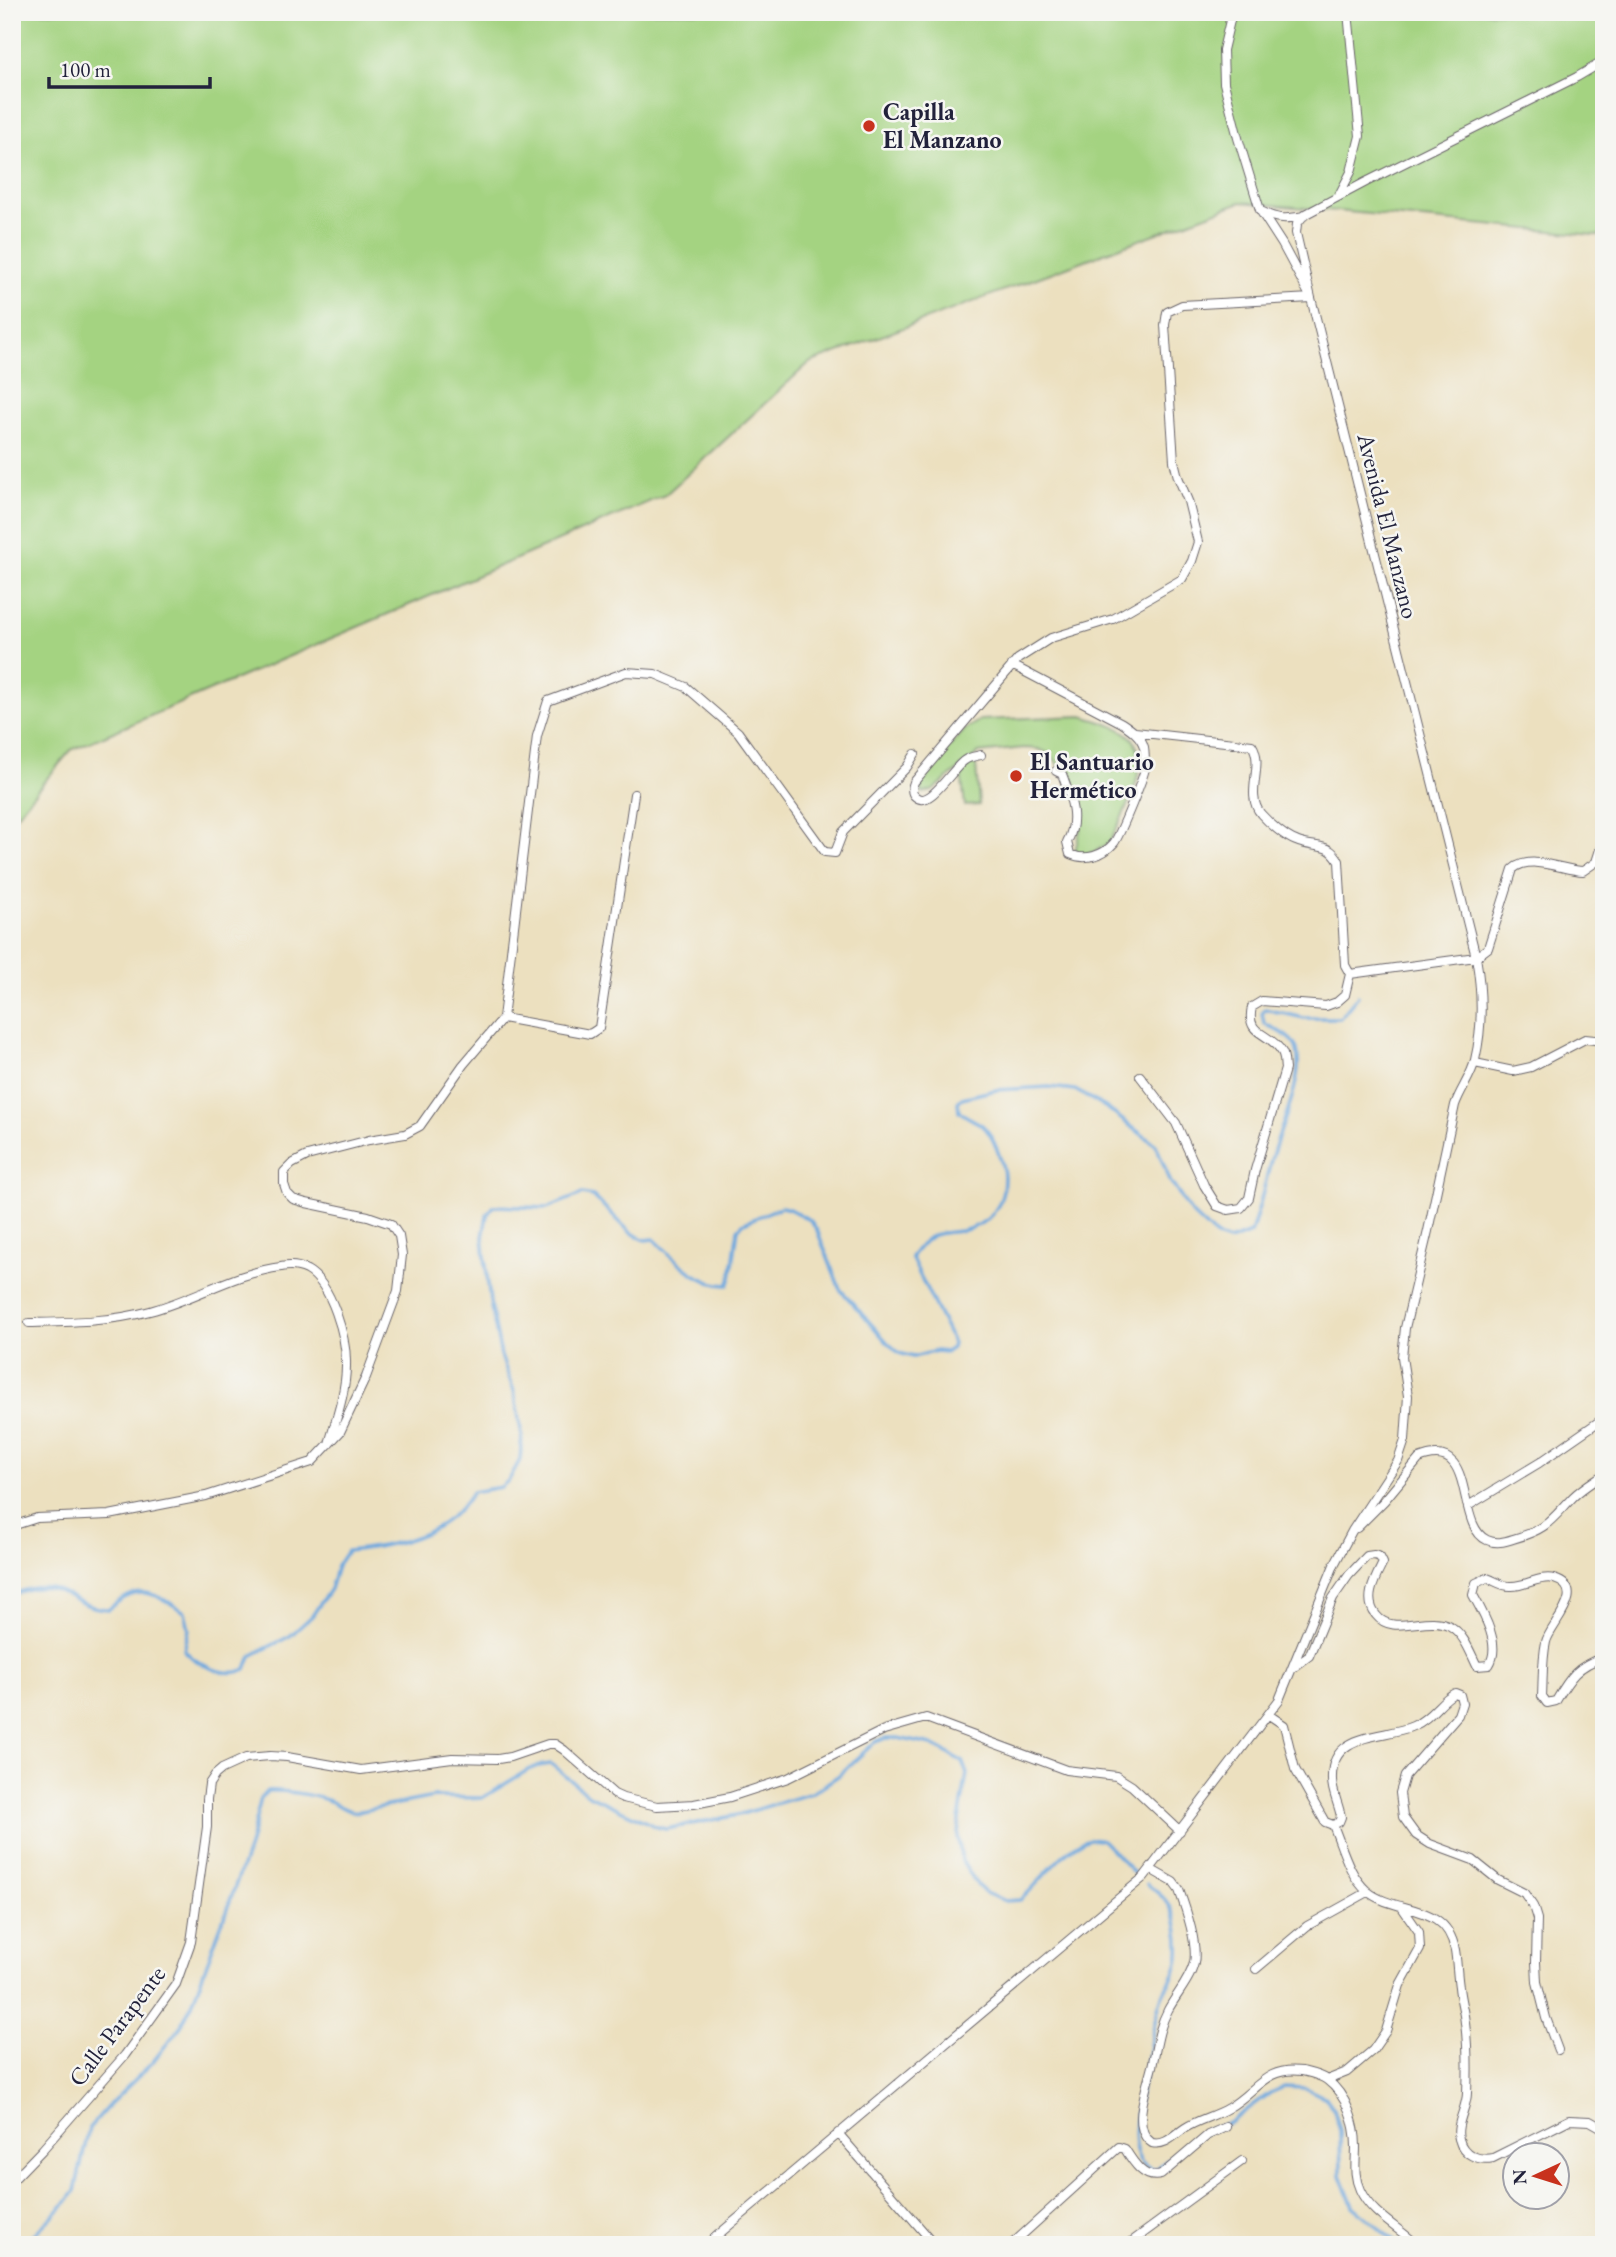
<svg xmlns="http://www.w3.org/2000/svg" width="1616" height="2257" viewBox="0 0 1616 2257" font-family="'EB Garamond',serif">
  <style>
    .green { fill: #a4d381; stroke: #637a5e; stroke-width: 2 }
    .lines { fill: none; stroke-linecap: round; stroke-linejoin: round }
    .stream { stroke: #6ea8de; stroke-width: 3.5 }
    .street-casing { stroke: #696469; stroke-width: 10 }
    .street { stroke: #fff; stroke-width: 8 }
    .poi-dot { fill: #c8321e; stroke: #f6f6f2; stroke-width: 2.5 }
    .labels { text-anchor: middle; stroke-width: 5; stroke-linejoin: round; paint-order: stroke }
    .poi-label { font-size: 24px; font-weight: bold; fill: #22223b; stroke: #f6f6f2; text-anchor: start }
    .street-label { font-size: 24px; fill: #22223b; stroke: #f6f6f2 }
  </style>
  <rect width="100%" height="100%" fill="#f6f6f2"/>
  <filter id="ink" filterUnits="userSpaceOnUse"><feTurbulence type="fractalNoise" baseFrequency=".0143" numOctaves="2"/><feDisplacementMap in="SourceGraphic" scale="14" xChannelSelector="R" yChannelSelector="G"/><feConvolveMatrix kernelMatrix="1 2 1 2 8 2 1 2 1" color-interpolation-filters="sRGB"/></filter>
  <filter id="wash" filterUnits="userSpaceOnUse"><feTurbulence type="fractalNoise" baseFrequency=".00686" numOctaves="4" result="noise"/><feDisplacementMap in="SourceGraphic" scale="28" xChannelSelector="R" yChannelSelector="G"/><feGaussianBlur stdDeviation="1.57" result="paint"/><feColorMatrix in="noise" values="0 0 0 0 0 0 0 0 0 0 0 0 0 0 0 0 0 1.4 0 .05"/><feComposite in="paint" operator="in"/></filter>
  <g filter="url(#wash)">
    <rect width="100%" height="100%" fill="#ece0bf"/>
    <path class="green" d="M12,12H1604V236L1241,202L809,363L665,495L71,750L12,820Z
      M1082,716C1098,721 1121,726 1132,738C1154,764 1122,815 1111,840C1102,849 1090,856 1077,854L1075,851L1082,822L1081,804L1078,791L1054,759L1046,752L1038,749L1024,748L979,753L932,791L923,793L919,787L921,780L963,731L980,720Z
      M969,765H976L979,805L965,806L961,773Z"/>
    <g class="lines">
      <path class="stream" d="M12,1595C64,1572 65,1608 109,1609C139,1582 154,1593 185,1612L189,1629L184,1650C198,1665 226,1679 246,1669L251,1656L290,1636L312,1616L330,1589L337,1566L347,1551C394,1546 447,1536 472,1492L501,1487L509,1480L520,1460L522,1436L514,1391L501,1356L490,1302L486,1266L483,1237L487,1215L494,1206L547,1208L582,1194L593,1196L630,1232L645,1240L654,1239C673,1257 699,1286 728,1285L731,1278L738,1229L744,1223L776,1209L782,1207L789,1209L810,1220L817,1230L840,1289L887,1342L899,1353L913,1357L936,1351L946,1352L952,1348L953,1343L911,1257C917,1249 925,1238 934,1235C942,1232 952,1232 961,1231C989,1225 1004,1207 1004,1178C1004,1164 993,1134 982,1125C974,1120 966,1117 959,1111L958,1102L962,1098L996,1090L1049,1087L1075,1090L1105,1107L1156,1145L1170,1181L1192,1214L1210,1231L1220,1238L1229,1241L1251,1233C1259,1209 1265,1185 1271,1160C1279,1129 1304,1081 1297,1050C1294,1037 1275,1030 1264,1023L1262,1014L1265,1009L1304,1018H1340L1358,996
        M1147,1884C1154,1890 1162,1895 1167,1902C1177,1914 1180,1939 1179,1954C1179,1971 1167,1984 1161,1999C1154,2019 1151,2041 1147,2062C1142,2086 1117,2164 1155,2170L1201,2133L1229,2123L1270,2093L1284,2087L1305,2088L1326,2098L1334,2109L1340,2131L1341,2175L1353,2206L1389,2237L1401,2245
        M23,2245L67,2202L75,2191L89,2128L111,2103L151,2064L181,2026L192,2004L231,1898L249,1847L261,1798L267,1791C284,1790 313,1795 330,1801C339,1805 345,1811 356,1812L434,1797L482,1798L528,1770L538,1766L551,1764L589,1795L657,1827L666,1829L738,1815L812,1793L838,1776L875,1742L886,1738H898L932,1745L962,1761L967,1774L959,1820L958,1838L962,1861L978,1886L985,1893L1005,1901L1020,1900C1039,1886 1076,1828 1102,1840L1137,1876"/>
    </g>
  </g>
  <g filter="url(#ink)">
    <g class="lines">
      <g class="street-casing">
        <path id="street" d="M1339,195L1351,172L1360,136L1348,12
          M1263,212C1277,220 1288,219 1304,216
          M1012,665L1122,723C1131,729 1141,736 1144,747C1145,753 1145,762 1145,768C1144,777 1119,837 1114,843C1103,856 1085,861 1070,854L1067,842C1080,819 1070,796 1062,774L1056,771
          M1135,732L1252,745C1265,765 1244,794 1261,814C1269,823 1285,837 1296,841C1313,849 1329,841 1339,861L1345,965L1350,974L1345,995L1337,1002L1326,1006L1262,1001L1252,1007C1245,1037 1270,1031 1282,1052C1285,1057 1284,1064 1285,1069L1255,1170L1249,1198L1241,1208L1228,1210L1217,1206L1204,1185L1176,1123L1140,1076
          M981,755C977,756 969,757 965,760C954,766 930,809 916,797C910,793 912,787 914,782L1018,659L1051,638L1113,619L1182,579L1192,561L1198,542L1188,501L1178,477L1174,461L1165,325L1167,312L1182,305L1311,298L1296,233L1297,224L1304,215L1366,182L1577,77L1604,61
          M1350,974L1476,957L1488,948L1513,869C1531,854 1562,870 1583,871L1596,862L1604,837
          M503,1018L590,1034L599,1028L634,794
          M1475,1063L1513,1071L1531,1067L1585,1039L1604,1041
          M29,1323C70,1322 110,1322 150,1311C195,1299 234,1273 281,1267C290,1265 299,1266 307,1270C332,1284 347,1339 346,1366C346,1392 336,1419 329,1444
          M1468,1506L1539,1463L1604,1418
          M12,1526L37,1518L109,1515L206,1496L312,1462L340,1432L366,1377L398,1291L402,1255L399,1236L391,1224L368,1216L306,1203L293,1199L287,1193L284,1184V1172L292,1164L307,1156L369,1140L405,1134L420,1126L463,1065L503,1018L537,736L548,701L626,672L655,674L686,687L738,732L825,852L835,853L843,832L907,767L915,754
          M1357,1528L1384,1501L1419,1459C1478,1435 1454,1525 1487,1540C1496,1544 1504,1542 1513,1539C1548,1529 1550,1521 1573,1497C1582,1488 1594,1481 1604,1474
          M1293,1668L1309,1656L1333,1598L1349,1575L1367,1556L1374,1555L1380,1557L1383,1563C1375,1579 1363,1599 1376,1615C1393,1637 1427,1613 1450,1626C1464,1634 1470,1652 1477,1666L1489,1665C1502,1645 1483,1613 1473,1595L1476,1583L1487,1578C1496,1581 1502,1587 1512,1586C1526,1586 1541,1575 1554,1579C1590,1590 1549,1626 1546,1642C1542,1660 1543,1679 1542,1696L1547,1703L1556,1701C1570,1677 1577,1666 1604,1657
          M1269,1715L1284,1725L1295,1769L1325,1822L1333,1825L1339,1822L1341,1817C1339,1805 1332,1792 1332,1780C1330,1731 1383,1739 1413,1726C1432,1718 1441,1699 1455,1693L1460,1695L1462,1703L1458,1715L1405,1776L1400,1793L1403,1817L1416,1835L1430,1844L1473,1860L1498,1880L1524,1893L1533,1906L1537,1919L1536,1962L1537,1982L1546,2018L1558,2050
          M1333,1825C1342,1846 1349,1876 1367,1891C1396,1915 1446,1901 1455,1950C1457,1962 1457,1974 1459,1987C1460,1999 1464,2011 1465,2023C1468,2046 1468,2070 1467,2093C1467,2108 1455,2124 1459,2139C1463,2155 1478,2161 1493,2158L1569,2120L1590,2121L1604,2129
          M1150,1869L1173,1882L1179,1890C1186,1909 1198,1944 1194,1963C1190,1980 1176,1995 1168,2010C1159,2027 1157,2044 1153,2062C1149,2083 1129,2128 1152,2143C1166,2146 1174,2135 1185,2128C1199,2119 1215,2116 1228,2108C1256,2092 1265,2066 1302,2071C1310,2073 1320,2075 1327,2080C1347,2095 1356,2124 1356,2147C1356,2162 1353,2175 1360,2190C1371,2214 1398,2227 1417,2245
          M1256,1969L1307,1926L1368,1892
          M1327,2080L1347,2072L1373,2050L1386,2031L1400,1985L1420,1949L1419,1932L1401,1906
          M838,2133L935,2245
          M12,2181L42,2150L125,2055L176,1984L191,1942L207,1827V1799L209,1784L215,1775L222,1769L246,1758L270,1756L287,1757L361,1770L452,1758L498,1759L510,1757L548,1744H555L564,1750L614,1794L623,1798L657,1806L694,1804L730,1797L788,1778L884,1730L926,1718L1066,1770L1116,1776L1132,1786L1180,1831
          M706,2245L1144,1877L1279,1700L1334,1565L1352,1531L1398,1461L1405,1440L1408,1396L1402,1357L1405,1328L1428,1231L1455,1105C1460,1090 1472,1075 1475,1060C1483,1026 1482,991 1476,957L1311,298L1282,244L1260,210L1238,138L1224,83L1223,50L1232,12
          M1011,2245L1119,2147L1125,2149C1133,2162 1144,2180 1161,2175L1208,2135L1226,2127
          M1127,2245L1242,2161"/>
      </g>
      <use href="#street" class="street"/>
    </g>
  </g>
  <g class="poi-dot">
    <circle cx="869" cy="126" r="7"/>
    <circle cx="1016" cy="776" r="7"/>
  </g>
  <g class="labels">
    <g class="poi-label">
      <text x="883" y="120">Capilla<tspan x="883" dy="28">El Manzano</tspan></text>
      <text x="1030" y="770">El Santuario<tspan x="1030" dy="28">Hermético</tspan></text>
    </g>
    <g class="street-label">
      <text transform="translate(1388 526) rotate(76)" y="8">Avenida El Manzano</text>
      <text transform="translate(117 2026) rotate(-53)" y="8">Calle Parapente</text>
    </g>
  </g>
  <rect width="1616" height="2257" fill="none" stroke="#f6f6f2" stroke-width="42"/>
  <g transform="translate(1536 2176) rotate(266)"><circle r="33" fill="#f6f6f2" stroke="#a1a1a9" stroke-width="2"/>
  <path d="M0-5L12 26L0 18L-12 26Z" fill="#c8321e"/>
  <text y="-10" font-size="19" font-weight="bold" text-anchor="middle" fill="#22223b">N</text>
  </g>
  <path d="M49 77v10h161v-10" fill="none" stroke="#22223b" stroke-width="3.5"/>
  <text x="60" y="77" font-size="21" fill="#22223b" stroke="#f6f6f2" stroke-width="5" paint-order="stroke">100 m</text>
</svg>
